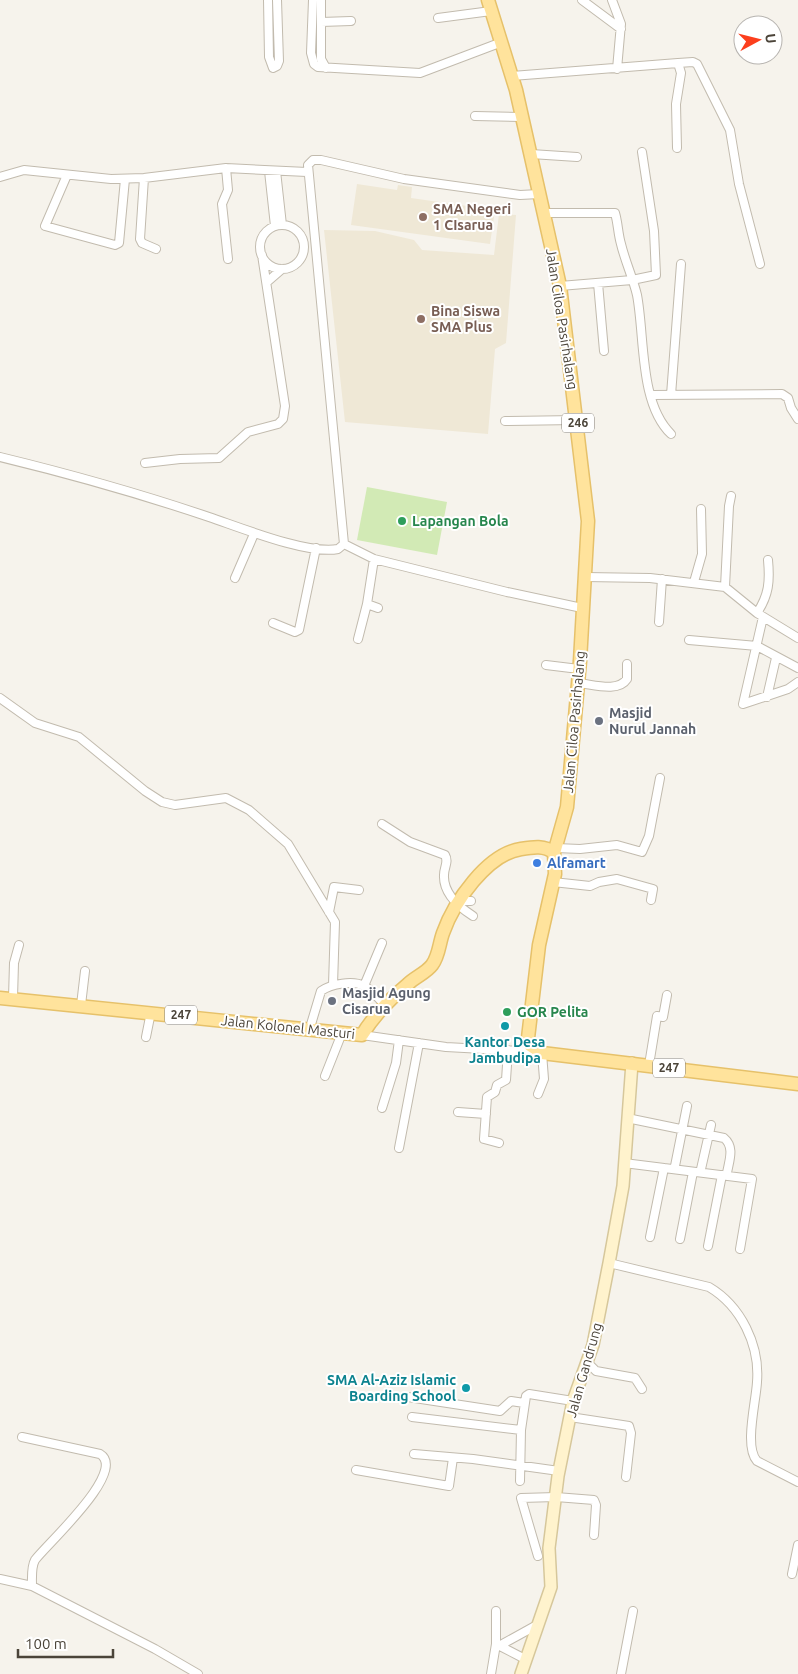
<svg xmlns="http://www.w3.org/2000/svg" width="798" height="1674" viewBox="0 0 798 1674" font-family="Ubuntu,sans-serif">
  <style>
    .education { fill: #efe8d6 }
    .green { fill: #d2eab5 }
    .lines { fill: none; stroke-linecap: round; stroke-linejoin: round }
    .street-casing { stroke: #c2bbae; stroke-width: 10 }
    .secondary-casing { stroke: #d6c79b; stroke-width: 14 }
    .primary-casing { stroke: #e6c16a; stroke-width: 15 }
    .street { stroke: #fff; stroke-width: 8 }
    .secondary { stroke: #fff3cd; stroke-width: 11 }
    .primary { stroke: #ffe39c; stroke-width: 12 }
    .education-dot { fill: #8d6e63; stroke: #fff; stroke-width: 2 }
    .leisure-dot { fill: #2e9e5b; stroke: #fff; stroke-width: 2 }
    .worship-dot { fill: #6b7280; stroke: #fff; stroke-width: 2 }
    .shop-dot { fill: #3f7fe0; stroke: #fff; stroke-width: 2 }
    .culture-dot { fill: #0f9aa8; stroke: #fff; stroke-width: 2 }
    .labels { text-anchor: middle; stroke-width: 4; stroke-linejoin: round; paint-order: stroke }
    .shield { fill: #fff; stroke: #817c74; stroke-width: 1 }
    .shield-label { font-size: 12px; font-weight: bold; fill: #4b4439 }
    .education-label { font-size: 14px; font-weight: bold; fill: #785e54; stroke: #fff; text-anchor: start }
    .street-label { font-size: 14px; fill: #4b4439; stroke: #fff }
    .leisure-label { font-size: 14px; font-weight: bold; fill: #27864d; stroke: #fff; text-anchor: start }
    .worship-label { font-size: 14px; font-weight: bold; fill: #5b616d; stroke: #fff; text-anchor: start }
    .shop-label { font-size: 14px; font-weight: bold; fill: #366cbe; stroke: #fff; text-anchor: start }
    .culture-label { font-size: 14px; font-weight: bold; fill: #0d838f; stroke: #fff }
  </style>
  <rect width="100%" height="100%" fill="#f6f3ec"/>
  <path class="education" d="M357,184L397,190L398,185L412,187L411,198L495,210L490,244L351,225Z
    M499,214L516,215L506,343L495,349L488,434L345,422L324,230L375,231L414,240L422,250L494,255Z"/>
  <path class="green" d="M367,487L447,502L437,555L357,540Z"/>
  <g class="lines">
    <g class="street-casing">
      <path id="street" d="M268,0L269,57L273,68L277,66L279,61L277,0
        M313,0L311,53L314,64L318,67L420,73L502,42
        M321,0V59L326,68
        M582,0L621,29
        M612,0L621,24L617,69
        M438,18L491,11
        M321,22L351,21
        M678,63L693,62L697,64L730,130L739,184L760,264
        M512,76L678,63L681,73L676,104L677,148
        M475,116L522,117
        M531,154L577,157
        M226,168L228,190L222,204L228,259
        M269,171L275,226
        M276,171L282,225
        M67,175L45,226L115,245L119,243L125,179
        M0,177L24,170L111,179L144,178L226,168L307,172
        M144,178L140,239L142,243L156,249
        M544,213H615C618,223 618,234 621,244C625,261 633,278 637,295C645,337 639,403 671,434
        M260 247a22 22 0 1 1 44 0a22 22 0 1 1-44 0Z
        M267,282L282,269
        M598,283L604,351
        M560,286L632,280L656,275L654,231L642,152
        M652,395L782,394L788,398L791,408L798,419
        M671,395L681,264
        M505,421L577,420
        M0,457C70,474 141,494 209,517C239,527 308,555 338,549L344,544L308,165L313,160H321L404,179L520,195L539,194
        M145,463L180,459L219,458L248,432L278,424L283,419L285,406L262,255
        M344,544L374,559L507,592L582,608
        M374,559L367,604L378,608
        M585,577L650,578L725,587L757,613L798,638
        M235,578L254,534
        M694,582L702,554L701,509
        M725,587L729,506L731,496
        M757,613C769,595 770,581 768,560
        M763,617L743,704L788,689L798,682
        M659,622L662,579
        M273,623L295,632L299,630L316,548
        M358,639L367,604
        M689,640L757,646L798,668
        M546,665L579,669
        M578,683C592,684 618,693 627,679V664
        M767,697L776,658
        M0,698L35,723L79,737L145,791L162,802L175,805L226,798L249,810L288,844L335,922L333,985
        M382,824L410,842L445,855C449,862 444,867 444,875C443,893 459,907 473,916
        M556,848L580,849L617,845L642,852L649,836L660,778
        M553,882L590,886L599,882L617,879L653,889L651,900
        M460,901H471
        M329,912L334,887L359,890
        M364,986L382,943
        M13,998L14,963L19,945
        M81,1005L85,971
        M309,1031L321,991C331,984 353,980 364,986C372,990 379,999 385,1005
        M362,1035L446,1047L539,1052
        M146,1037L151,1012
        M649,1065L657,1016L663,1017L667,995
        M325,1076L342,1033
        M538,1094L544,1079L542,1053
        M382,1108L396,1063L399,1040
        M458,1112L486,1114
        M627,1118L724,1138C735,1147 729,1161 727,1173
        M499,1143L484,1139L487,1097L495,1092L497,1085L506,1080L508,1050
        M399,1148L419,1043
        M624,1163L752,1179L740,1249
        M675,1166L687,1106
        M701,1169L711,1125
        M650,1237L664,1168
        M680,1239L693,1172
        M708,1246L722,1175
        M609,1263L709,1287C741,1306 760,1345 757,1382C756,1402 744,1447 757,1461L798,1482
        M586,1361L596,1371L635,1378L642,1389
        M408,1397L500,1411L511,1401L524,1403
        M412,1417L521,1430
        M570,1417L629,1426L631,1433L626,1477
        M22,1437L100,1454C128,1471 47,1544 35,1560C31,1567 32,1578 32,1586
        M414,1454L473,1459L559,1471
        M356,1470L449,1486L453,1458
        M520,1481L521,1430L526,1396L529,1394L573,1401
        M538,1556L521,1498L556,1497L594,1500L596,1505L594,1535
        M792,1574L798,1545
        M0,1579L32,1586L155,1649L198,1674
        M496,1644L525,1659
        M499,1646L537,1625
        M491,1674L496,1644V1611
        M621,1674L633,1611"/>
    </g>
    <g class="secondary-casing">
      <path id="secondary" d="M521,1674L551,1587L549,1548L558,1476L573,1401L593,1345L609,1263L623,1186L632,1063"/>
    </g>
    <g class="primary-casing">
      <path id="primary" d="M488,0L516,90L560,286L588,521L580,661L567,807L554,853L555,874L539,945L528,1038L530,1045L542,1053L798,1084
        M0,998L362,1035C374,1015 390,999 408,984C415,977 426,973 432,965C439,956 439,944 443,933C454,902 487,854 521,849C533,847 545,845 554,853"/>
    </g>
    <use href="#street" class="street"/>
    <use href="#secondary" class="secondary"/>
    <use href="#primary" class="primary"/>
  </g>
  <g class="education-dot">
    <circle cx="423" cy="217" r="5"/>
    <circle cx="421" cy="319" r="5"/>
  </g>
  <g class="leisure-dot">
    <circle cx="402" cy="521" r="5"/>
    <circle cx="507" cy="1012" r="5"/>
  </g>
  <g class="worship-dot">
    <circle cx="599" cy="721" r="5"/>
    <circle cx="332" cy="1001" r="5"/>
  </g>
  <circle class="shop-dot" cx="537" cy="863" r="5"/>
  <g class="culture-dot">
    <circle cx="505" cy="1026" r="5"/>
    <circle cx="466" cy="1388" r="5"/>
  </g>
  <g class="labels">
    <g class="shield">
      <rect x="562" y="413.5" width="32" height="19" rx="4"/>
      <rect x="165" y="1005.5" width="32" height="19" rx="4"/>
      <rect x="653" y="1058.5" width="32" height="19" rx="4"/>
    </g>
    <g class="shield-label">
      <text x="578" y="427">246</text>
      <text x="181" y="1019">247</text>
      <text x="669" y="1072">247</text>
    </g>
    <g class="education-label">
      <text x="433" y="214">SMA Negeri<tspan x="433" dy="16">1 CIsarua</tspan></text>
      <text x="431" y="316">Bina Siswa<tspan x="431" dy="16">SMA Plus</tspan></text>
    </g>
    <g class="street-label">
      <text transform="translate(562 319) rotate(81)" y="5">Jalan Ciloa Pasirhalang</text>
      <text transform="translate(574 722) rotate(-85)" y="5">Jalan Ciloa Pasirhalang</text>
      <text transform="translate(288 1027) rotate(6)" y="5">Jalan Kolonel Masturi</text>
      <text transform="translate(584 1370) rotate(-74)" y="5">Jalan Gandrung</text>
    </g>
    <g class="leisure-label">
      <text x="412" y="526">Lapangan Bola</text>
      <text x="517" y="1017">GOR Pelita</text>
    </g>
    <g class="worship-label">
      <text x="609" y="718">Masjid<tspan x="609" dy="16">Nurul Jannah</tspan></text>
      <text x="342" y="998">Masjid Agung<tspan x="342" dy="16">Cisarua</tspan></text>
    </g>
    <g class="shop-label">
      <text x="547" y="868">Alfamart</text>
    </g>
    <g class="culture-label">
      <text x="505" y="1047">Kantor Desa<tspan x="505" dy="16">Jambudipa</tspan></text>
      <text x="456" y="1385" text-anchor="end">SMA Al-Aziz Islamic<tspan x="456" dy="16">Boarding School</tspan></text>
    </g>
  </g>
  <g transform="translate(758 40) rotate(83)"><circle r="24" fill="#ffffff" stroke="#b7b4b0"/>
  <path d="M0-4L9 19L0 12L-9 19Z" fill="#fc3f1d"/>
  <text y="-8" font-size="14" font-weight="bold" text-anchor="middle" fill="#4b4439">U</text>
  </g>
  <path d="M18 1649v8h95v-8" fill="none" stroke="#4b4439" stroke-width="2.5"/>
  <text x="25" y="1649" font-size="15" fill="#4b4439" stroke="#ffffff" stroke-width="4" paint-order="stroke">100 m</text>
</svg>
